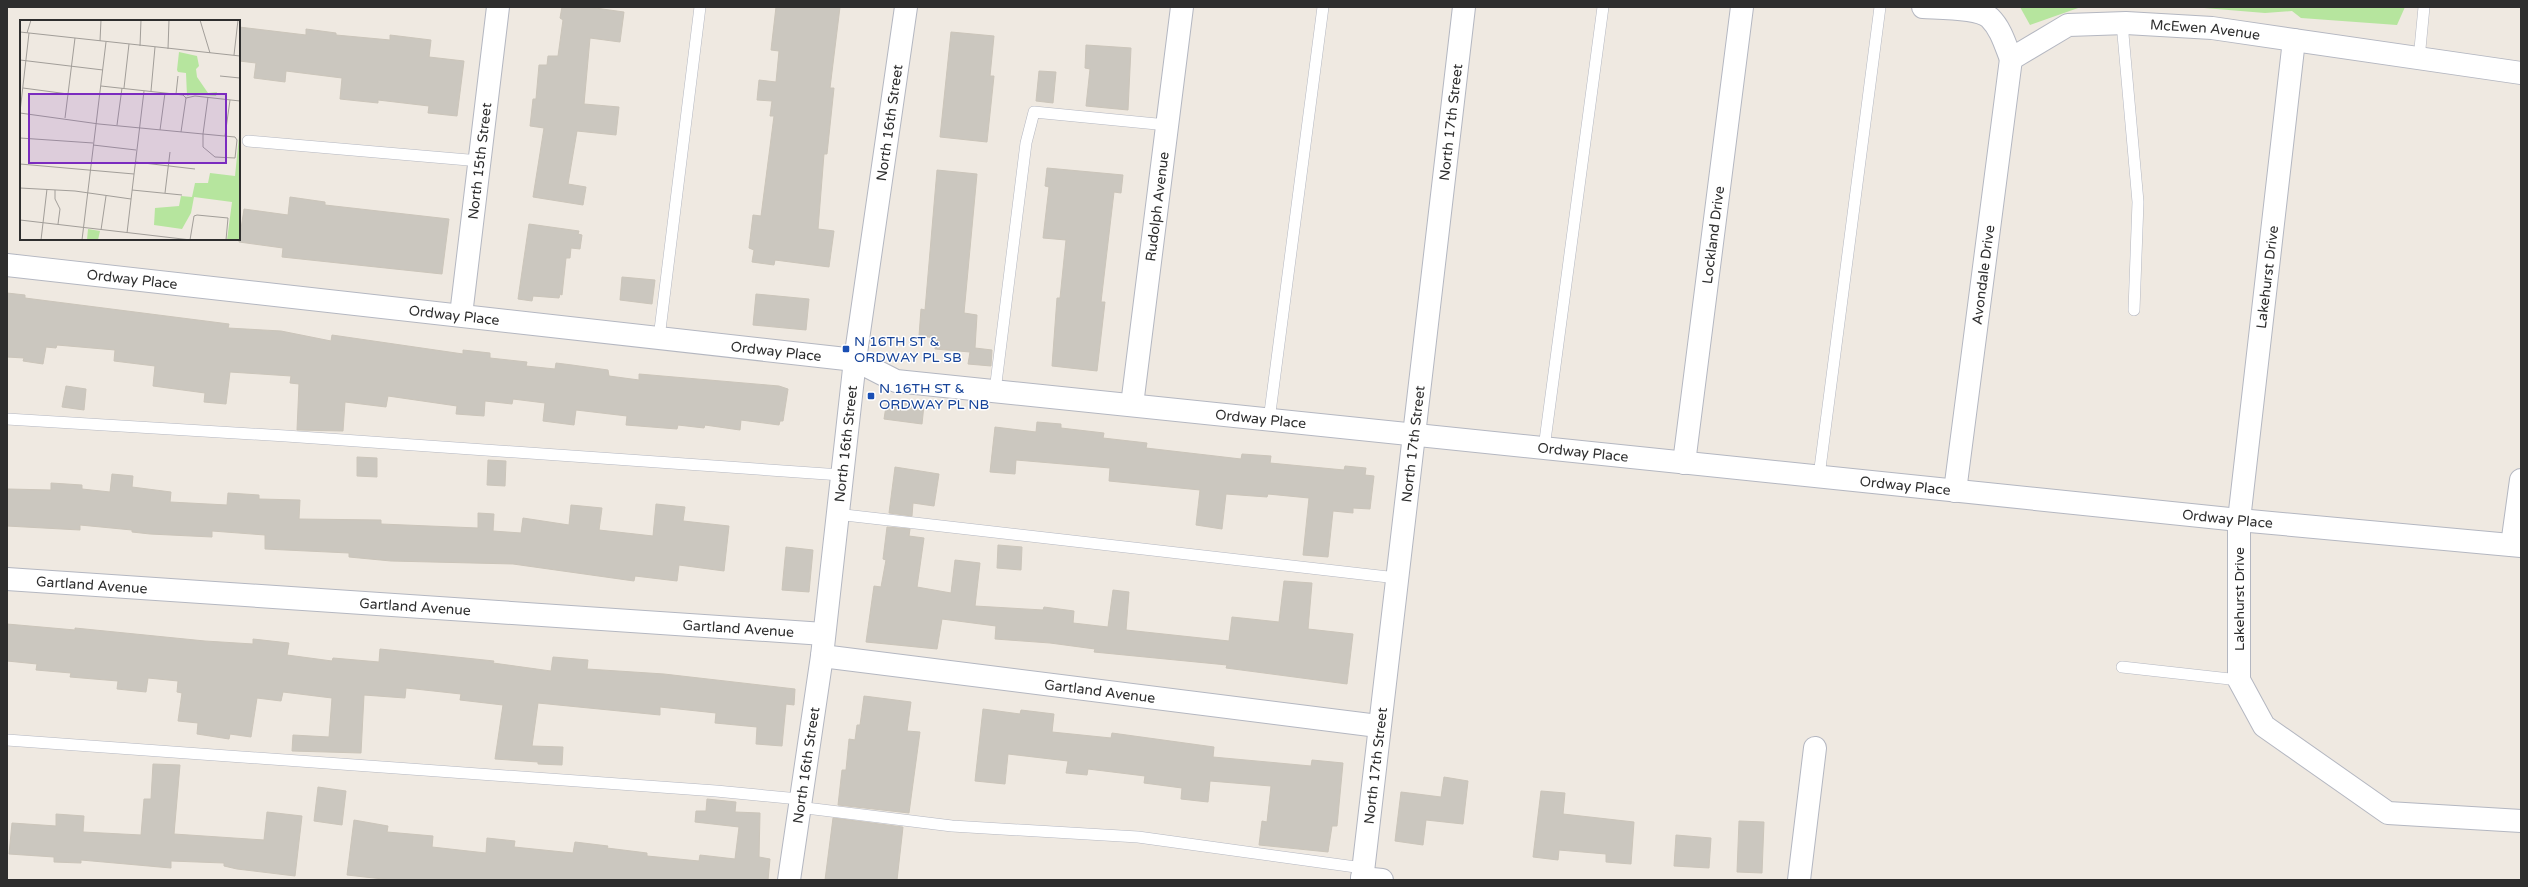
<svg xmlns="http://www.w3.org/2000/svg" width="2528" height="887" viewBox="0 0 2528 887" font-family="'Varela Round',sans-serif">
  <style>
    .green { fill: #b6e59e }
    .building { fill: #cbc7bf; stroke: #cbc5ba }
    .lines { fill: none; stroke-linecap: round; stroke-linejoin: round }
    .service-casing { stroke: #b4b7c1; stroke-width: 12 }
    .minor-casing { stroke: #b4b7c1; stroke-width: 24 }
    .service { stroke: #fff; stroke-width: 11 }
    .minor { stroke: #fff; stroke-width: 22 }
    .transit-dot { fill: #1a4fb4; stroke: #fff; stroke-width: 1.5 }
    .labels { text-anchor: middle; stroke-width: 3; stroke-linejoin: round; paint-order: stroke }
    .street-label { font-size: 14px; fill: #2e2e2e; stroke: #fff }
    .transit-label { font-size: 14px; fill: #164399; stroke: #fff; text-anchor: start }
    .inset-road { fill: none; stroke: #a29e99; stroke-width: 1 }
    .view { fill: #7b2cbf; fill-opacity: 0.15; stroke: #7b2cbf; stroke-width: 2 }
    .inset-edge { fill: none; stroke: #2e2e2e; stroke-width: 2 }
  </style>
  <rect width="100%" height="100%" fill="#efe9e1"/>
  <path class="green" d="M2020,7H2081L2030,25Z
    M2192,7H2405L2397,25L2301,18L2292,11L2265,13Z"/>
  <path class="building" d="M562,7H588L624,12L620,42L590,38L584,104L619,107L616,135L577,131L568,184L586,187L583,205L533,197L544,128L530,126L533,99H536L539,65H547L548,56H558L563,20L560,18Z
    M776,7H840L830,88H834L827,154H824L818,229L834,231L829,267L775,260L774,265L752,262L754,250L749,248L753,215L761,216L774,116H770L772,101L757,100L759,80L776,82L779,51L771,50Z
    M239,27L306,35V29L336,33V35L390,40V35L431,40L429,57L464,61L457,116L428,113L429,106L378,100V103L340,99L342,78L286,71L285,82L254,78L256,63L239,61Z
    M951,32L994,36L990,76H994L987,142L940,137Z
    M1086,45L1131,48L1128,110L1086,106L1090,69L1085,68Z
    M1039,71L1056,72L1053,103L1036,101Z
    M1047,168L1123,175L1121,193L1114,192L1101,302H1105L1097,371L1052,366L1057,298H1060L1066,240L1043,238L1049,187L1045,186Z
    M937,170L977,174L964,313L977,315L975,348L992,350L991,366L968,364L970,352L935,349L936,338L919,336L921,309L925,310Z
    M290,197L325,202V205L449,219L442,274L282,257L283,248L239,242L244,209L288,215Z
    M529,224L579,231L578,234L582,235L580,249L571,248L570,258H566L562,295L560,294L559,298L533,296L532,301L518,299Z
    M622,277L655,280L652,304L620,300Z
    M7,293L25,295V298L229,324L228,328L281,331L331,341L332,335L463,354V350L490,353V358L527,362L526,366L555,369L556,363L572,365L608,370L609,376L639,380V374L779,386L788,389L783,421H780L779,425L741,420L740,430L705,425L704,428L678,425L677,429L626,425L627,416L576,410L574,425L543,421L545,403L513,399L512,404L485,401L484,416L456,414L457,406L388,396L386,407L345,402L343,431L297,430L299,384L290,383L291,376L230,372L226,404L204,402L205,393L153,386L155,366L114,361L115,350L57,345L56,348L46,347L43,364L23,361L24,358L7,357Z
    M756,294L809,299L806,330L753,325Z
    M66,386L86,389L84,410L62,407Z
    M887,400L924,405L922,424L884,419Z
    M1037,422L1061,424V428L1104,433L1103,438L1147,443L1146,448L1241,459L1242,454L1271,456L1270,463L1344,470L1345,466L1366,468L1365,475L1374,476L1370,509L1353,508V513L1333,511L1328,557L1303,555L1309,498L1268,494L1267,497L1226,494L1222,529L1196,525L1200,490L1109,481L1110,468L1016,460L1015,474L990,472L995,427L1036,432Z
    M357,457L377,458V477L357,476Z
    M488,460L506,461L505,486L487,485Z
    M895,467L939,474L934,506L913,503L912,516L889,513Z
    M112,474L133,476L132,487L171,492L170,502L227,505L228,493L259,495V499L300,500L299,519L381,520V524L478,528V513L494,514L493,531L521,533L523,518L569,525L571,505L602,508L599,530L653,536L656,504L685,507L683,521L729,526L724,571L679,565L677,581L635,576L634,581L513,564L391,561L349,557V553L265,549V535L212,531V537L150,534L132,532V530L80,525V530L7,526L8,489L51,490V483L82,485V489L110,492Z
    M887,527L910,529L909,536L924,538L917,587L951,593L955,560L980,563L975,606L1043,610L1044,607L1074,611L1073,623L1108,627L1113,590L1129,592L1126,630L1229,641L1232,617L1279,622L1284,581L1312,583L1308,629L1353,634L1347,684L1226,668L1227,665L1094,652L1095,649L1050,643L995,639L996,626L942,619L937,649L866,642L874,586L881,587L886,560L883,559Z
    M998,545L1022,547L1021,570L997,568Z
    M786,547L813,550L809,592L782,590Z
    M7,624L75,630V628L205,641L253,644V639L289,643L287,655L332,661L333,658L379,662L380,649L494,661L493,663L551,671L553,657L588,660L587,669L664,674L795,689L794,705L786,704L782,746L756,744L757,727L715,723L716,713L660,707V715L538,703L532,746L563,747L562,765L538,764V762L495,759L503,705L460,700L461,694L406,688L405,698L364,695L361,753L292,751L293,735L329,737L332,698L283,692L281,701L257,698L251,737L230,734L229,739L197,734L198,723L178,721L182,693L177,692L178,681L148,678L146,692L117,689L118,681L70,677L71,673L36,670L37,664L7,661Z
    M864,696L911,702L907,731L920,732L909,813L838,805L842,770H846L849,739L855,740L857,725H860Z
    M983,709L1020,714L1021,710L1054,714L1052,732L1111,738L1112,733L1214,747L1213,757L1311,766L1312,760L1343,763L1337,826H1332L1328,852L1259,845L1262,821L1267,822L1271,786L1210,781L1208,802L1181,799L1182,788L1144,783L1145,776L1088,769L1087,775L1066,773L1068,761L1008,754L1005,784L975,781Z
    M153,764L180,765L174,834L264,840L267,812L302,816L295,876L237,869L224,866V863L171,861V868L81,860V863L54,862V857L9,854L12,823L56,826V814L84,816L83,832L141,835L144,799H151Z
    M1444,777L1468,781L1463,824L1426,820L1423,845L1395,841L1401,792L1441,797Z
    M318,787L346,791L342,825L314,821Z
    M1541,791L1565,793L1563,814L1634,822L1631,864L1606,862V854L1559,850L1558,860L1533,857Z
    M707,799L736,802L735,812L760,813L759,857L770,859L768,880H392L347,875L354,820L388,826L387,832L433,836L432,847L486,853L487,838L515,841L514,847L573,853L575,842L608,846L607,848L647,853V856L699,861L700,855L735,859L739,827L695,822L696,811H706Z
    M833,818L903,827L897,880H825Z
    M1739,821L1764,822L1762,873L1737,872Z
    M1676,835L1711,838L1709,868L1674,866Z"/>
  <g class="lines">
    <g class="service-casing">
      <path id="service" d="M2122,23L2138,202L2134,310
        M2419,59L2424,7
        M248,141L480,161
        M659,338L700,7
        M995,391L1026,143L1034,112L1167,125
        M7,419L286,436L841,475
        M1269,420L1323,7
        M1544,448L1603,7
        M1819,476L1880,7
        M836,514L1397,578
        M2122,667L2239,680
        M7,740L716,791L799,799
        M798,807L952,826L1138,837L1363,868"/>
    </g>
    <g class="minor-casing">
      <g id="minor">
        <path id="s1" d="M1923,7C1938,8 1979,7 1990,18C2001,29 2005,44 2011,59L2068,25L2126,23L2212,28L2521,73"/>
        <path d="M2294,40L2239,520V680L2264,726L2388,813L2521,821"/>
        <path id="s2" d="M7,265L855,360L896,381L2239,520L2521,546"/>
        <path id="s3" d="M461,315L498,7"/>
        <path id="s4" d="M1132,405L1182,7"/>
        <path id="s5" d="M1684,463L1742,7"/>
        <path id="s6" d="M1955,491L2011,59"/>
        <path d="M2512,545L2521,480"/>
        <path id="s7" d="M7,579L824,634"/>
        <path id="s8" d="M822,656L1378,726"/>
        <path d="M1362,878L1382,880"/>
        <path id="s9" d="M789,880L822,656L855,360L906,7"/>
        <path id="s10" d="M1362,880L1464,7"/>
        <path d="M1799,880L1815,748"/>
      </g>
    </g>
    <use href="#service" class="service"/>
    <use href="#minor" class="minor"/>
  </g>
  <g class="transit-dot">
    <rect x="842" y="345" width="8" height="8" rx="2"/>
    <rect x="867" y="392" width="8" height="8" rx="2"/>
  </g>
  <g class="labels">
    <g class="street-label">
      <text dy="5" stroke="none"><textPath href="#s1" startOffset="319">McEwen Avenue</textPath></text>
      <text dy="5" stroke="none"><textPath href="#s9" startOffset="764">North 16th Street</textPath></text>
      <text dy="5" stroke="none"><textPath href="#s10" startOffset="763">North 17th Street</textPath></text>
      <text dy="5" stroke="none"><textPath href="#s3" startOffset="155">North 15th Street</textPath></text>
      <text dy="5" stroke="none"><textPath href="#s4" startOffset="200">Rudolph Avenue</textPath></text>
      <text dy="5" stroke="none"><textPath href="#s5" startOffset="230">Lockland Drive</textPath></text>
      <text dy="5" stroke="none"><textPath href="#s6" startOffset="218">Avondale Drive</textPath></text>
      <text transform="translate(2267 277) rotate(-83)" y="5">Lakehurst Drive</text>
      <text dy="5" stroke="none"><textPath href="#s2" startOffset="126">Ordway Place</textPath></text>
      <text dy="5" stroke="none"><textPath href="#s2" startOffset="450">Ordway Place</textPath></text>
      <text dy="5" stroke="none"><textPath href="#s2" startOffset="774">Ordway Place</textPath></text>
      <text dy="5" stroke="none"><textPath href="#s2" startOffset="1266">Ordway Place</textPath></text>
      <text dy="5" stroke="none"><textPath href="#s9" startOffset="440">North 16th Street</textPath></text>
      <text dy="5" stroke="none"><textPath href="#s10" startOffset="439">North 17th Street</textPath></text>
      <text dy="5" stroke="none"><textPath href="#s2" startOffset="1590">Ordway Place</textPath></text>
      <text dy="5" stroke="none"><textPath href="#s2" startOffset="1914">Ordway Place</textPath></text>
      <text dy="5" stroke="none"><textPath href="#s2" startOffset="2238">Ordway Place</textPath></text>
      <text dy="5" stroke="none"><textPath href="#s7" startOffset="85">Gartland Avenue</textPath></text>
      <text transform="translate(2239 599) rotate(-90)" y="5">Lakehurst Drive</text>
      <text dy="5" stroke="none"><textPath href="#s7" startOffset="409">Gartland Avenue</textPath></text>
      <text dy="5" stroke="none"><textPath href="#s7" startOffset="733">Gartland Avenue</textPath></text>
      <text dy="5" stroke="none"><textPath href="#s8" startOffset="280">Gartland Avenue</textPath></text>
      <text dy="5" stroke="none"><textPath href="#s9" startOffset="116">North 16th Street</textPath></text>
      <text dy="5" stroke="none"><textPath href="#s10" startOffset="115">North 17th Street</textPath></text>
    </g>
    <g class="transit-label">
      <text x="854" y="346">N 16TH ST &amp;<tspan x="854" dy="16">ORDWAY PL SB</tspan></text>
      <text x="879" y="393">N 16TH ST &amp;<tspan x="879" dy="16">ORDWAY PL NB</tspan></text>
    </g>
  </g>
  <g transform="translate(20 20)">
    <rect width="220" height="220" fill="#efe9e1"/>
    <path d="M159,32L177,36L179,46L176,49L177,57L188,73L197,72L196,76L173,74L167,76L166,53L158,52L157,50ZM220,107V220H207L212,182L174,177L171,193L162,209L134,205L135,188L159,186L161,176L172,177L175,163H188L190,153L215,156ZM68,209L80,211L78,220H67Z" fill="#b6e59e"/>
    <path class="inset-road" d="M180,0L190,33M0,12L220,36M7,13L11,0M80,21L81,0M120,26L121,0M148,29L149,0M214,35L218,0M0,40L83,50M200,56L220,58M81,66L163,75L166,78L175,76L220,81M3,68L48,74M104,68L109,24M131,71L135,27M156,74L158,56M0,92L9,13M0,93L79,104L183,114L215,117L217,120L215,138L195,137L183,127V114L188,77M45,98L55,18M97,105L102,68M140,110L145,73M161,112L166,78M205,116L210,80M0,118L73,123M73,125L116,130M115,142L175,149M0,144L114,154M0,168L55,171L111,179M35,170V179L40,189L38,204M112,170L162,175M145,173L150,132M0,200L171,220M81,210L86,176M107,213L124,71M21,220L27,169M62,220L86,22M170,220L174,196L177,195L208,198L206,220"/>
    <path class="view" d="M9,74H206V143H9Z"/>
    <rect width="220" height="220" class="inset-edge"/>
  </g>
  <rect width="2528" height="887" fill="none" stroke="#2e2e2e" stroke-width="16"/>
</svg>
